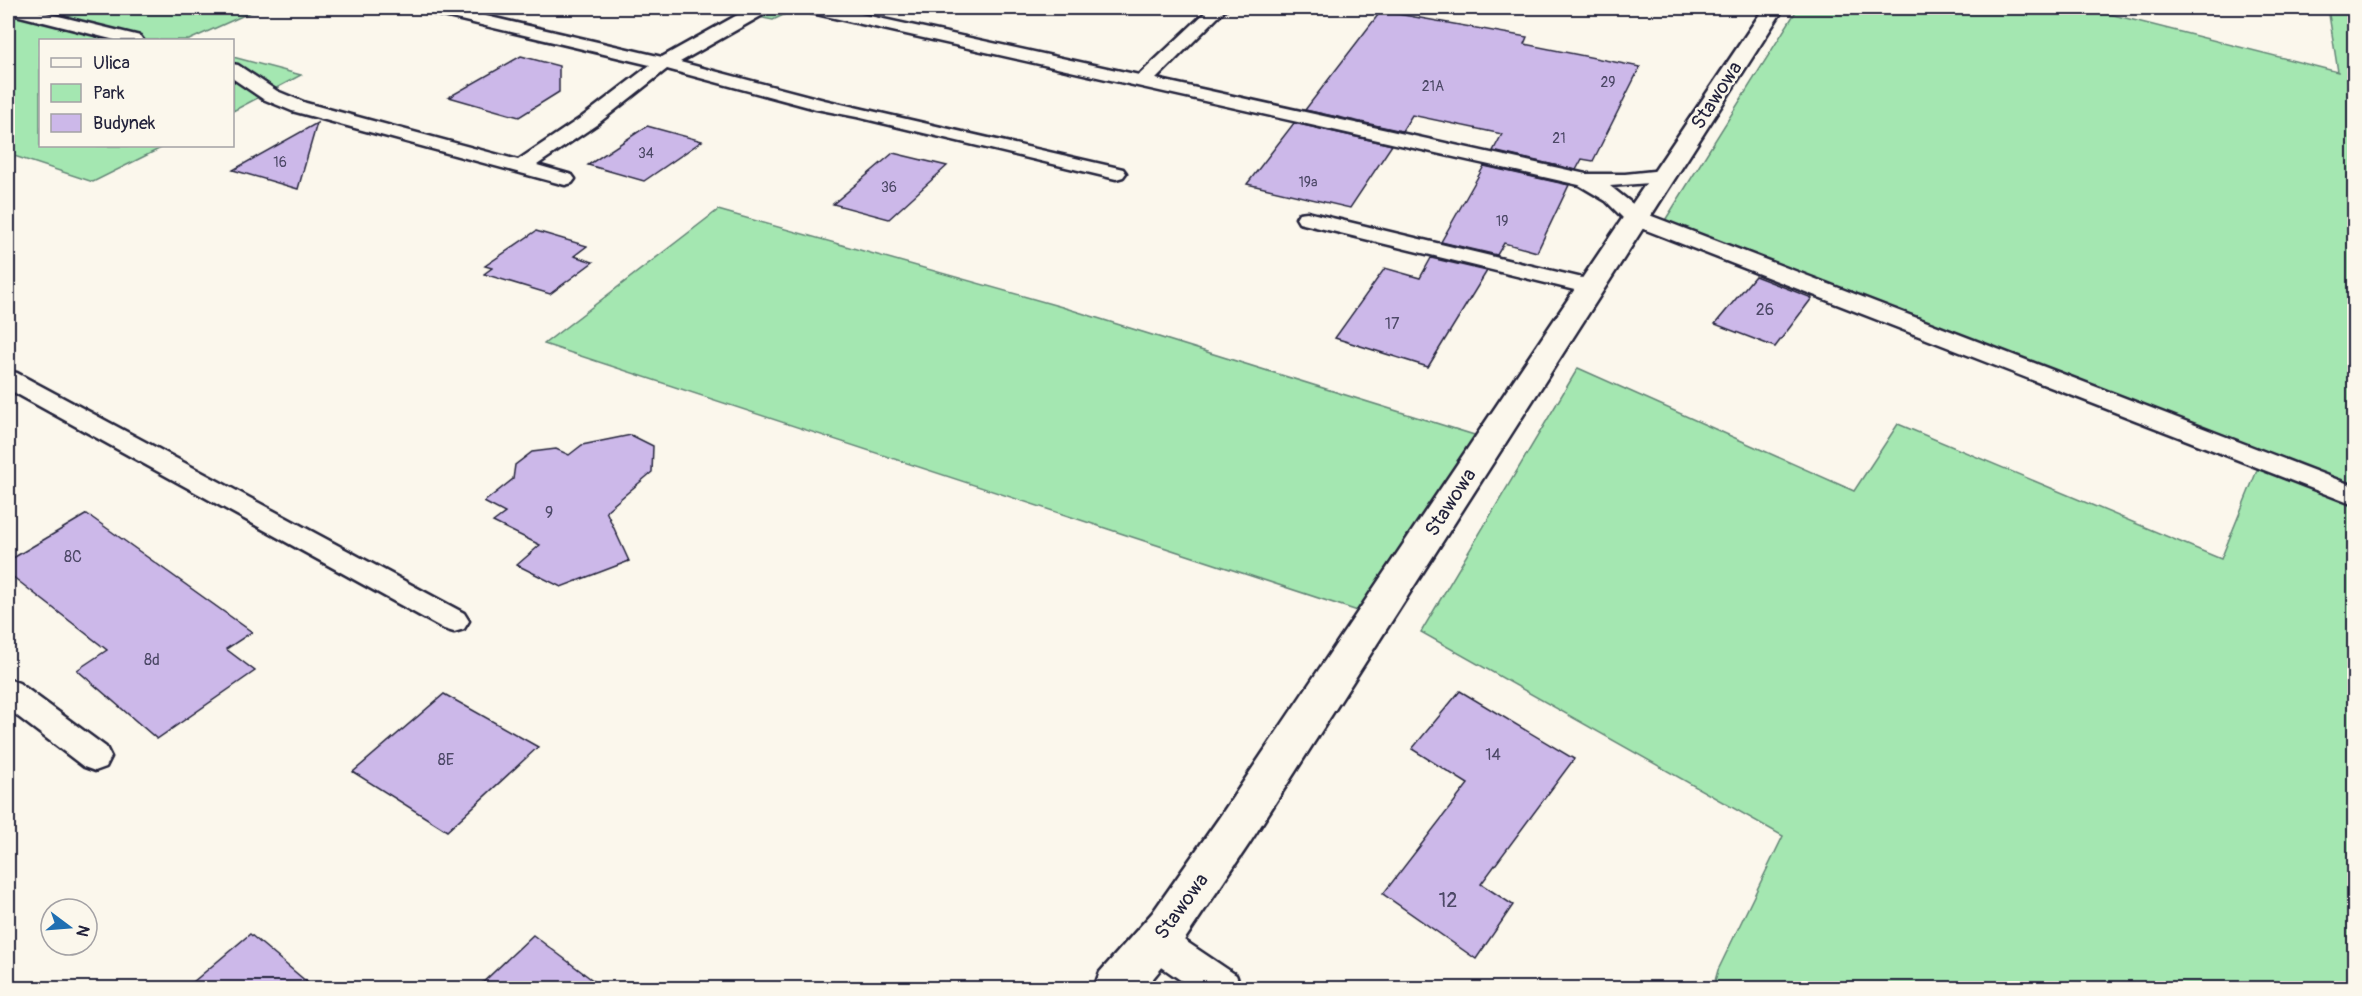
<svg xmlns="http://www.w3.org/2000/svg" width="2362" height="996" viewBox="0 0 2362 996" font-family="Pangolin,sans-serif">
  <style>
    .green { fill: #a4e7b1; stroke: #638476; stroke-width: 1.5 }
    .building { fill: #ccb8e9; stroke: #22223b; stroke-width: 1.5 }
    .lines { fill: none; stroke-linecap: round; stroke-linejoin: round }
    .lane-casing { stroke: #22223b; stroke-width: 5 }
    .street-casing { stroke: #22223b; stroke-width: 5 }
    .lane { fill: #fbf7ec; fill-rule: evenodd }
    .street { fill: #fbf7ec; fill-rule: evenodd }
    .labels { text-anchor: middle; stroke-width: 5; stroke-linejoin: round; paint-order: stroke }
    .far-number-label { font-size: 14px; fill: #4c4866 }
    .number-label { font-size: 16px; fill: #4c4866 }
    .street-label { font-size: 20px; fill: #22223b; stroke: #fbf7ec }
    .near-number-label { font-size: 20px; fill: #4c4866 }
  </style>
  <rect width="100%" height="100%" fill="#fbf7ec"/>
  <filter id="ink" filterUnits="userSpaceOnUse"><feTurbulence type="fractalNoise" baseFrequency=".0167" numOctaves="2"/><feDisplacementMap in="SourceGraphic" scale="12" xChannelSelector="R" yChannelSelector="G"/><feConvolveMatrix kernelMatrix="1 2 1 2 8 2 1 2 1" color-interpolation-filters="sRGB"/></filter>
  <g filter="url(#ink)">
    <path class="green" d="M8,8H260L189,40H40V146H165L93,182L8,154Z
      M713,8H798L773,20Z
      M1798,8H2086L2338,72L2328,8H2354V988H1713L1718,970L1783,836L1421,632L1578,368L1854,491L1898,424L2221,559L2258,468L1659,230Z
      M233,57L301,75L233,111Z
      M718,210L1062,307L1484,438L1364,613L544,344Z"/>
    <path class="building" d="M1381,11L1527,37L1524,44L1640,67L1593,161L1582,159L1576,170L1493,151L1502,134L1412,115L1402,131L1305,110Z
      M521,56L559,66V92L519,117L449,97Z
      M317,123L298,189L233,170Z
      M1294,123L1392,145L1350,208L1247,184Z
      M647,126L702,141L644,181L588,165Z
      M893,153L947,166L889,219L833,204Z
      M1484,166L1569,185L1537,252L1504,243L1497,255L1441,242Z
      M536,231L587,246L574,256L593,262L550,294L484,274L492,268L485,266Z
      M1431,258L1487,271L1428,367L1335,338L1385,268L1420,278Z
      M1755,276L1812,298L1775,347L1715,324Z
      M631,435L653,446L652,472L606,511L629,561L561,587L517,565L540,545L493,522L505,513L484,502L513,479L515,465L532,452L556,449L569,455L582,445Z
      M87,514L252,632L226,649L255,671L157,739L77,670L107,650L8,573V561Z
      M1460,691L1574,759L1481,884L1513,905L1476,959L1383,894L1468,784L1412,749Z
      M444,694L538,747L447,831L353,772Z
      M250,934L314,988H186Z
      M533,935L603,988H477Z"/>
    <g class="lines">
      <g class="lane-casing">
        <path id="lane" d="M8,8H26L140,36L143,40H115L8,13Z
          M425,8H452L662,57L750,8H770L768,12L680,62L824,100L1123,169L1126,173L1123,177L1116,179L857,117L816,109L667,69L596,125L537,165L572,175L575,179L572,183L565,185L292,111L263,99L232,78V64L238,65L277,91L306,103L518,160L582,117L650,65L427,12Z
          M804,8H833L1139,75L1210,8H1227L1156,79L1586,174H1625L1663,170L1670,172L1673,176L1670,180L1663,182L1610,186L1644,213L2354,486V505L1628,223L1606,201L1579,185L812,13L806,12Z
          M1307,212L1599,282L1602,287L1599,292L1591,294L1299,223L1296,218L1299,213Z
          M8,371L17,373L464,613L469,621L464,629L454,632L444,629L8,389Z
          M8,679L19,683L106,747L111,757L106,767L95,771L84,767L8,709Z
          M1156,925L1169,930L1236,975L1241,988H1192L1143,954L1138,942L1143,930Z"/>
      </g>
      <g class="street-casing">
        <path id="street" d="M1764,8H1784L1249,844L1183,942L1145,988H1094L1100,972L1153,912L1219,818Z"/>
      </g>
      <use href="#lane" class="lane"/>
      <use href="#street" class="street"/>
    </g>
  </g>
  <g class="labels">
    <g class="far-number-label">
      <text x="1608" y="87">29</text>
      <text x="1433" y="91">21A</text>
      <text x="1559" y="143">21</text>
      <text x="646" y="158">34</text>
      <text x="280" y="167">16</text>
      <text x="1308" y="187">19a</text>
      <text x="889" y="192">36</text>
      <text x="1502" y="226">19</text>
    </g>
    <g class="number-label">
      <text x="1765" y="315">26</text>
      <text x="1392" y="329">17</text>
      <text x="549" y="518">9</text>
      <text x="73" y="562">8C</text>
      <text x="152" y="665">8d</text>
      <text x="1493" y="760">14</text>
      <text x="446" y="765">8E</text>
    </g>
    <g class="street-label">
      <text transform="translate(1716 95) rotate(-57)" y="7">Stawowa</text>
      <text transform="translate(1450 502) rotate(-57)" y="7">Stawowa</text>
      <text transform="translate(1181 906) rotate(-54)" y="7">Stawowa</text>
    </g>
    <g class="near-number-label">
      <text x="1448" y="907">12</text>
    </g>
  </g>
  <rect width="2362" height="996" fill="none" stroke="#fbf7ec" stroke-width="30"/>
  <rect x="15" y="15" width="2332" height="966" fill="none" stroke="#22223b" stroke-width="2" filter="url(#ink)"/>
  <rect x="39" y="39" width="195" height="108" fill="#fbf7ec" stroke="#a4a2a5" stroke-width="1.5"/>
  <rect x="51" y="58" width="30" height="9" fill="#fbf7ec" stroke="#a4a2a5" stroke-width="1.5"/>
  <text x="93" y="69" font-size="18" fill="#22223b">Ulica</text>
  <rect x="51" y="84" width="30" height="18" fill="#a4e7b1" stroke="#a4a2a5" stroke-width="1.5"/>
  <text x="93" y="99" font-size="18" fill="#22223b">Park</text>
  <rect x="51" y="114" width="30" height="18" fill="#ccb8e9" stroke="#a4a2a5" stroke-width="1.5"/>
  <text x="93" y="129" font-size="18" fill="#22223b">Budynek</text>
  <g transform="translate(69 927) rotate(106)"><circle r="28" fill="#fbf7ec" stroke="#a4a2a5" stroke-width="1.5"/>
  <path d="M0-4.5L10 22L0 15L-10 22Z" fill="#1f6fb2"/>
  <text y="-9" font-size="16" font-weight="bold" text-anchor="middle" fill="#22223b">N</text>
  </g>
</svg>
